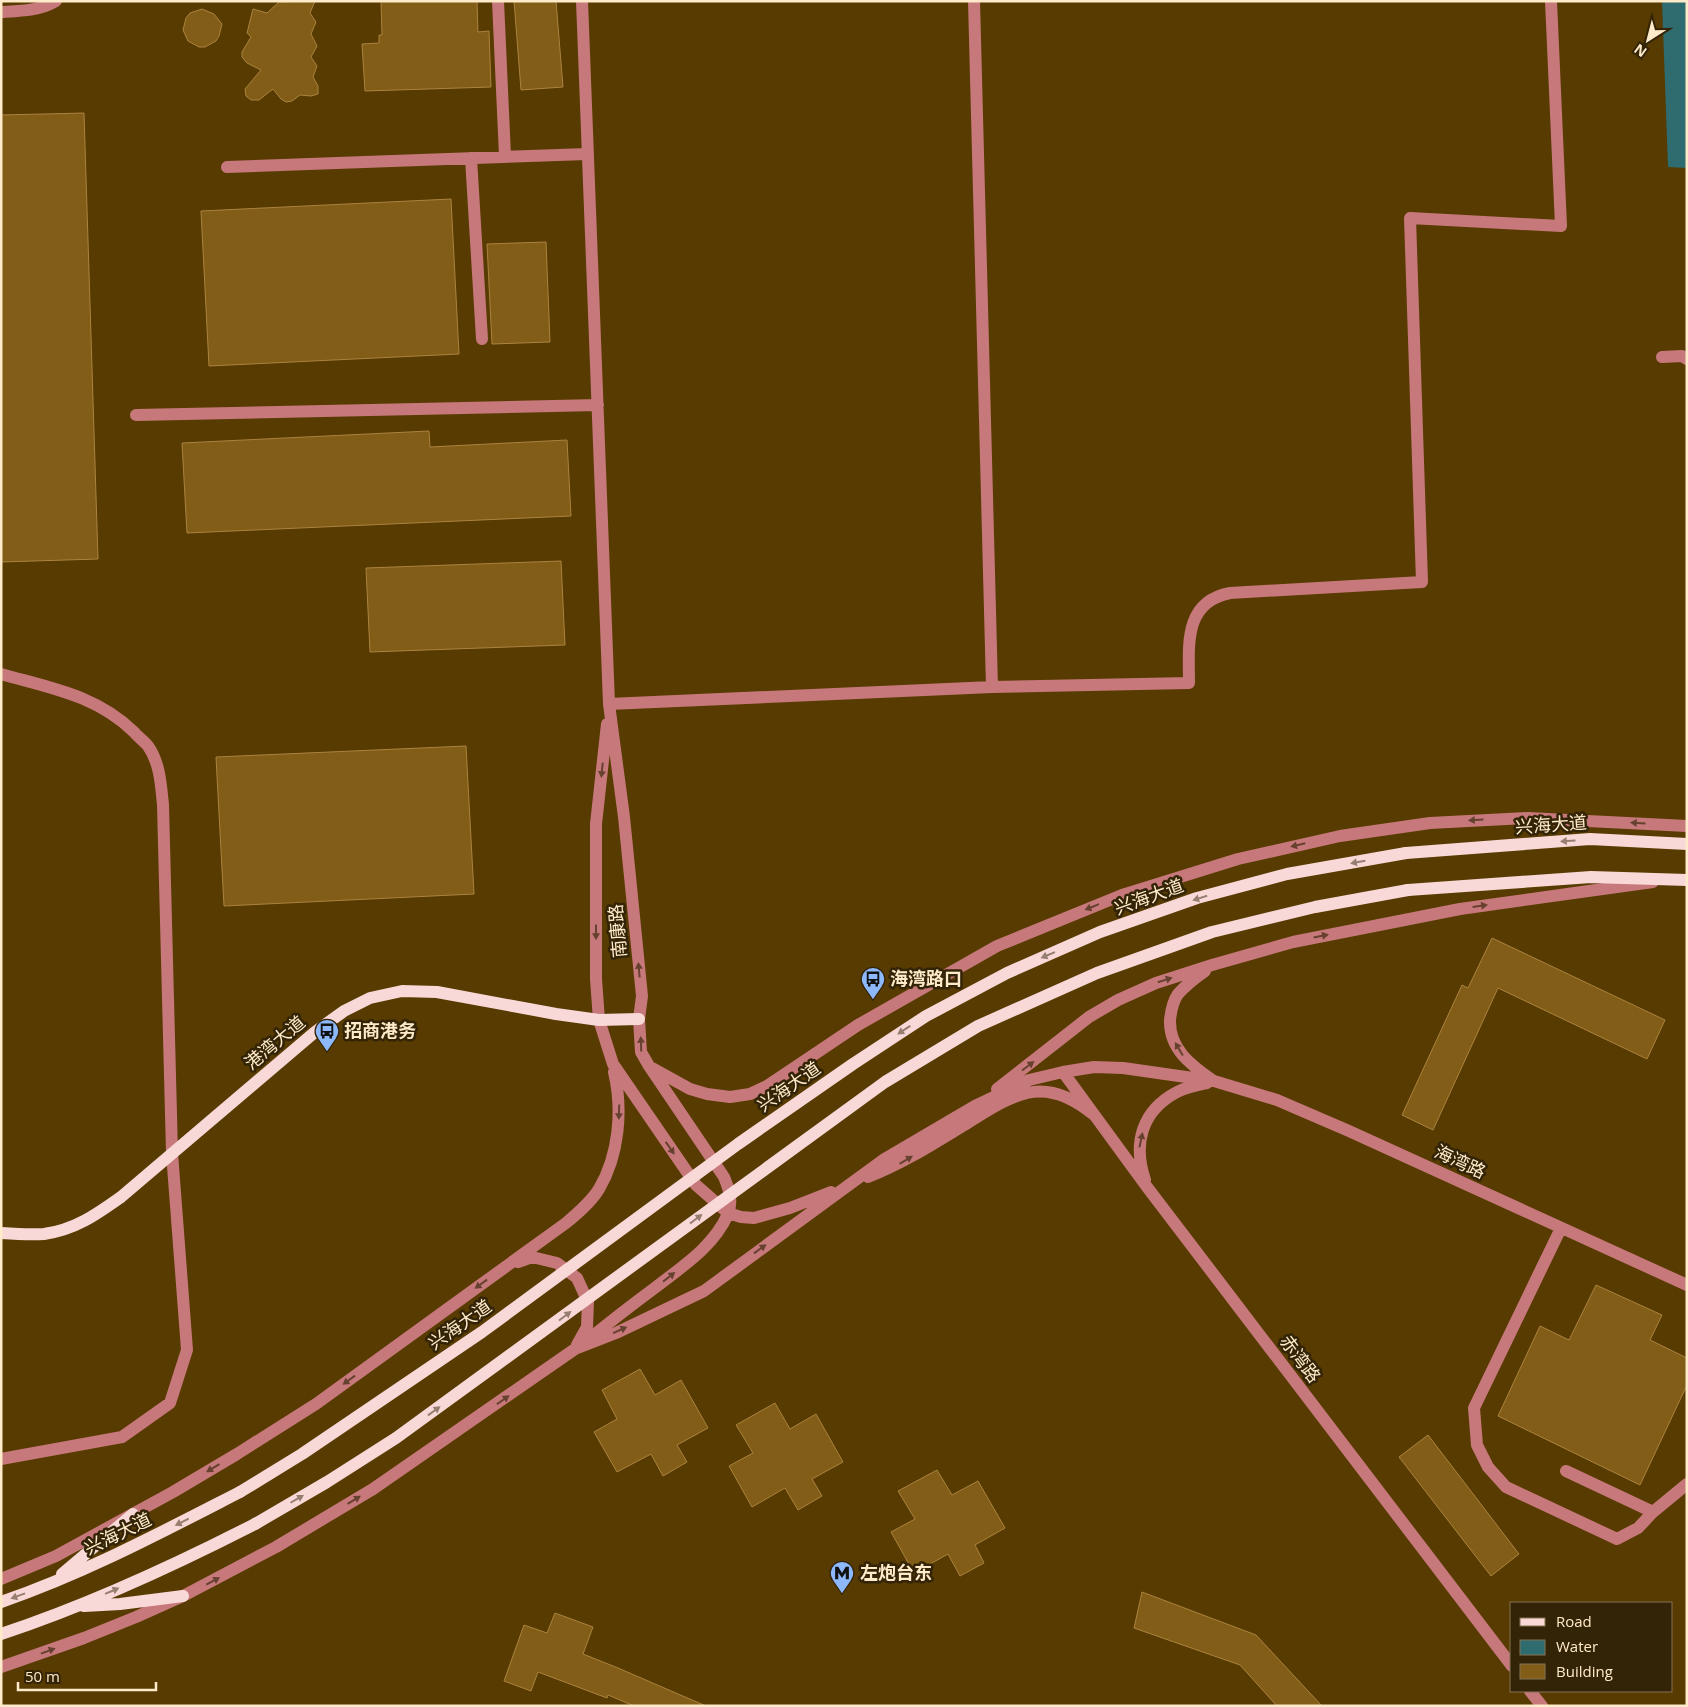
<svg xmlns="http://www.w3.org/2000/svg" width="1688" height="1707" viewBox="0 0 1688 1707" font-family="'Open Sans','Noto Sans SC',sans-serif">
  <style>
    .water { fill: #2e6c6f }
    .building { fill: #825d17; stroke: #ab8340 }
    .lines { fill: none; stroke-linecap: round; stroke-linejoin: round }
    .minor { stroke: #c7787a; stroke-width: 12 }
    .major { stroke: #f9d8d8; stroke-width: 12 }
    .major-bridge { stroke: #f9d8d8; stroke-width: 12 }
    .oneway { fill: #67412f }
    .oneway2 { fill: #967e70 }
    .labels { text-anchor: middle; stroke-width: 5; stroke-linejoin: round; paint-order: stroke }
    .street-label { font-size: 18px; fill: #ffeac9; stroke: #342407 }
    .poi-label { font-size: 18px; font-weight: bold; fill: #ffeac9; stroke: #342407; text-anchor: start }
  </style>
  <rect width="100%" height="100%" fill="#573b00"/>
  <path class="water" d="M1662,1H1687V168L1668,167Z"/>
  <path class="building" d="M315,1L310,13L316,22L311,34L317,46L311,57L317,66L313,77L318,86V94L311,96L300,95L292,101L286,102L281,99L273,89L259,100H251L246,96L245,89L261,70L247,63L242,57V52L251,37L247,33L253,9L267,13L279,2Z
    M381,1H477L478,32L489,31L491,87L365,91L362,44L379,43V35H382Z
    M514,1H556L563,87L521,90Z
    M202,9L214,14L222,24L219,36L216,41L205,47H199L188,41L183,30L186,18L190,13Z
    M84,113L98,559L1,562V115Z
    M451,199L459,354L209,366L201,211Z
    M546,242L550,342L492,344L487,244Z
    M429,431L430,447L567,440L571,516L187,533L182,443Z
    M561,561L565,645L370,652L366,568Z
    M466,746L474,894L224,906L216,757Z
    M1492,938L1665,1020L1647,1059L1498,988L1433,1130L1402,1115L1462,985L1468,988Z
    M1596,1285L1662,1315L1650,1340L1687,1358V1385L1640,1485L1498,1416L1540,1326L1569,1340Z
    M640,1369L655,1395L681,1380L708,1428L677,1445L687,1462L663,1476L651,1454L617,1472L594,1432L617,1419L602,1390Z
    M775,1403L790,1429L816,1414L843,1462L812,1479L822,1496L798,1510L785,1488L752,1507L729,1466L753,1453L736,1425Z
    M1428,1435L1519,1554L1491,1576L1399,1457Z
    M937,1470L952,1495L978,1481L1005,1528L975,1545L984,1563L960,1576L948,1554L914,1573L891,1532L915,1519L898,1491Z
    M1142,1592L1256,1635L1322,1706H1277L1240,1665L1134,1628Z
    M555,1613L593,1627L583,1654L618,1668L706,1706H634L608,1695L607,1698L538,1672L531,1691L504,1681L524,1625L547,1633Z"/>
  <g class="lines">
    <path class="minor" d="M498,1L505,156
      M582,1L609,704L624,817L642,996L639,1019L641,1052L649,1066L724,1177C729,1189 733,1201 728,1214C714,1246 683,1266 656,1287C633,1304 611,1321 589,1339
      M974,1L992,687
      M1,12C19,11 40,11 56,1
      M471,158L482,339
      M227,167L587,154
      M1662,357L1682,356L1687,359
      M136,415L598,405
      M1,674C50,688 96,695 134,732C138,737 144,741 148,746C160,763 161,785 163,805L172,1153L187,1350L170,1403L122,1437L1,1459
      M609,704L992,687L1189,683C1189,646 1183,602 1230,593L1422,582L1410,218L1561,226L1551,1
      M607,724L596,824V979L599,1020L613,1064L696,1185L728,1213L741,1217L754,1218L790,1208L831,1192
      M1205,971C1195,978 1186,985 1178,994C1173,1001 1171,1011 1170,1020C1169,1049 1191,1065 1212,1080
      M652,1068L690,1089L707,1094L730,1097L750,1094L767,1086L858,1025L997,946L1122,895L1238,859L1340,836L1430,823L1528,818L1687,826
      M1063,1072L1147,1187L1512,1666
      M997,1089L1089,1017L1118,1000L1156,983L1212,965L1293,942L1460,909L1653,882
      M868,1177C904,1163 936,1142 969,1122C987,1111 1006,1098 1027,1093C1052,1087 1076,1100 1094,1115
      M1145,1180C1133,1144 1141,1111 1177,1092C1186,1087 1197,1085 1207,1083
      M1561,1228L1474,1408L1477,1445L1488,1467L1506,1487L1617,1539L1638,1528L1653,1512L1687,1484
      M518,1262L532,1257L557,1263L577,1278L588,1302L587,1327L577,1345
      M1566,1471L1653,1512
      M1,1579L56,1556L173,1492L237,1454L316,1404L566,1223C578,1213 591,1202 599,1189C619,1155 623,1110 614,1072
      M1,1667L84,1638L136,1617L183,1596L276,1547L373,1489L575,1349L616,1333L704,1291L883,1160L975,1106L1029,1080L1063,1072L1094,1067L1123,1068L1214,1081L1277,1100L1349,1131L1687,1285
      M1530,1691L1542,1706"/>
    <path class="major" d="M1406,853L1590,839L1687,844
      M1408,890L1591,877L1687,880
      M1,1233C15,1234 30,1235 44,1234C75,1230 97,1214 121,1197L315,1032L344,1011L370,998L402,991L437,992L556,1014L599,1020L639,1019
      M62,1574L133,1514
      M1,1602C85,1573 162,1532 240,1492
      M84,1606L120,1604L183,1596
      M1,1634C89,1605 173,1566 255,1524"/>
    <path class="major-bridge" d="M240,1492L302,1454L482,1332L738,1144L853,1064L926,1016L1007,973L1100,932L1197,898L1287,874L1406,853
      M255,1524L327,1482L396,1438L885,1082L978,1026L1097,973L1212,932L1315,907L1408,890"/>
  </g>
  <defs><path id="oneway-solid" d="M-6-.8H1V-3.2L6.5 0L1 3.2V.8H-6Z" transform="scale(1.25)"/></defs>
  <g class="oneway">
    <use href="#oneway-solid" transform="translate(602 770) rotate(96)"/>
    <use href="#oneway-solid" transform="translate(1476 820) rotate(177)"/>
    <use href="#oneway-solid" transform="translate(1638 823) rotate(-177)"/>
    <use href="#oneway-solid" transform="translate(1298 845) rotate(167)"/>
    <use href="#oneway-solid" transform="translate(1480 906) rotate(-8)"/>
    <use href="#oneway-solid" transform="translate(1092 907) rotate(158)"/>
    <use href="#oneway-solid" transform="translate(596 932) rotate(90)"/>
    <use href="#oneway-solid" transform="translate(1321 936) rotate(-11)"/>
    <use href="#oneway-solid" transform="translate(639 970) rotate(-95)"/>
    <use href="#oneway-solid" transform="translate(1165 980) rotate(-18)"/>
    <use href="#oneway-solid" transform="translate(641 1044) rotate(-92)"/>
    <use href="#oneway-solid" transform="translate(1179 1049) rotate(-121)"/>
    <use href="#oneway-solid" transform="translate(1028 1066) rotate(-37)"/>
    <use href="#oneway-solid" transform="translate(619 1112) rotate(92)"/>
    <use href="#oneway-solid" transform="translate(1141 1140) rotate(-78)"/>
    <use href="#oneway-solid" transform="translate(670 1148) rotate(55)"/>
    <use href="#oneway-solid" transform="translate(906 1160) rotate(-31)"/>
    <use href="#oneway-solid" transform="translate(760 1249) rotate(-36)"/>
    <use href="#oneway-solid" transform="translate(669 1277) rotate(-38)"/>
    <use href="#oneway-solid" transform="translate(481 1284) rotate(144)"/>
    <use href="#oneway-solid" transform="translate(620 1330) rotate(-24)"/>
    <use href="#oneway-solid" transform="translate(349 1380) rotate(144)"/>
    <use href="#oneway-solid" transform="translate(503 1400) rotate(-35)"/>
    <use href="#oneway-solid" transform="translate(213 1468) rotate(149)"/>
    <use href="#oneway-solid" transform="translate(354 1500) rotate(-31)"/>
    <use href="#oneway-solid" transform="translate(213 1581) rotate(-28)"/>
    <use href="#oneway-solid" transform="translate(48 1651) rotate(-20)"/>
  </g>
  <g class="oneway2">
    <use href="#oneway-solid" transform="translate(1568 841) rotate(176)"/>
    <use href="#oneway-solid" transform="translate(1358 862) rotate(170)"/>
    <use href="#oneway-solid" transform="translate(1200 898) rotate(163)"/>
    <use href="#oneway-solid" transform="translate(1048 955) rotate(157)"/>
    <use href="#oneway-solid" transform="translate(904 1030) rotate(147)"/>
    <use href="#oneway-solid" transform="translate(696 1219) rotate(-37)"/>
    <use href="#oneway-solid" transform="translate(565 1316) rotate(-37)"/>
    <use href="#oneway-solid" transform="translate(434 1411) rotate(-36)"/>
    <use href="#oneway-solid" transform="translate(297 1499) rotate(-30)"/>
    <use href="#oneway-solid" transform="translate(182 1522) rotate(153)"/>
    <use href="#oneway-solid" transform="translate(112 1591) rotate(-23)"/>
    <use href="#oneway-solid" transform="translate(18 1596) rotate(160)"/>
  </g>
  <defs>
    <g id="bus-pin" transform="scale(1.25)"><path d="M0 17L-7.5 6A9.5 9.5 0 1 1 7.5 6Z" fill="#8db9fc" stroke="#342407"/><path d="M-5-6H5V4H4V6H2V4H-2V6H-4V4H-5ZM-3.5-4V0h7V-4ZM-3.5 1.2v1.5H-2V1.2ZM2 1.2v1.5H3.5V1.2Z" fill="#111"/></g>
    <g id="metro-pin" transform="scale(1.25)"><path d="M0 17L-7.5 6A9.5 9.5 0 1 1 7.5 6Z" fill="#8db9fc" stroke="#342407"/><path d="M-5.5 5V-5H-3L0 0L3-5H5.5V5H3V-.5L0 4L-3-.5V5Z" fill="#111"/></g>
  </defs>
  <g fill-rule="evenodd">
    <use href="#bus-pin" x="873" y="979"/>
    <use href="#bus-pin" x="327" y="1031"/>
    <use href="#metro-pin" x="842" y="1573"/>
  </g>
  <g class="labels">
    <g class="street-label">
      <text transform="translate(1551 825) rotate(-4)" y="6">兴海大道</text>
      <text transform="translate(1149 897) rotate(-20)" y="6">兴海大道</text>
      <text transform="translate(618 931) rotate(-95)" y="6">南康路</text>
      <text transform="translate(275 1043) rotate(-40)" y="6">港湾大道</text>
      <text transform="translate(789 1087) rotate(-35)" y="6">兴海大道</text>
      <text transform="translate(1460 1162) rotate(25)" y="6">海湾路</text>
      <text transform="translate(460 1325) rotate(-35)" y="6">兴海大道</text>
      <text transform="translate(1300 1359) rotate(53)" y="6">赤湾路</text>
      <text transform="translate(118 1534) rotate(-26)" y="6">兴海大道</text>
    </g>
    <g class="poi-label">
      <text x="890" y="985">海湾路口</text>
      <text x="344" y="1037">招商港务</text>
      <text x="860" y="1579">左炮台东</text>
    </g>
  </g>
  <rect width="1688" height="1707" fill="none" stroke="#ffeac9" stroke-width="5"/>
  <rect x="1510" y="1602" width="162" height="90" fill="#342407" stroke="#857355"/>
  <rect x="1520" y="1618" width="25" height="8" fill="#f9d8d8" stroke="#857355"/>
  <text x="1556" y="1627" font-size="15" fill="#ffeac9">Road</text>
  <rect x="1520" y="1640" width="25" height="15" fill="#2e6c6f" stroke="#857355"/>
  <text x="1556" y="1652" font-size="15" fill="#ffeac9">Water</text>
  <rect x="1520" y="1664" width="25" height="15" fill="#825d17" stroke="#857355"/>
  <text x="1556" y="1677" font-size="15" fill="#ffeac9">Building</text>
  <g transform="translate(1648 40) rotate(216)" stroke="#342407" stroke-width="4" paint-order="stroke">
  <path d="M0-4L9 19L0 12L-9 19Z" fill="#ffeac9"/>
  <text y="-8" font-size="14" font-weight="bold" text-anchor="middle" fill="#ffeac9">N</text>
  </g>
  <path d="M18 1682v8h138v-8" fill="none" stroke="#ffeac9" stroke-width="2.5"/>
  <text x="25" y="1682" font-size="15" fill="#ffeac9" stroke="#342407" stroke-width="4" paint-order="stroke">50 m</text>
</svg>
